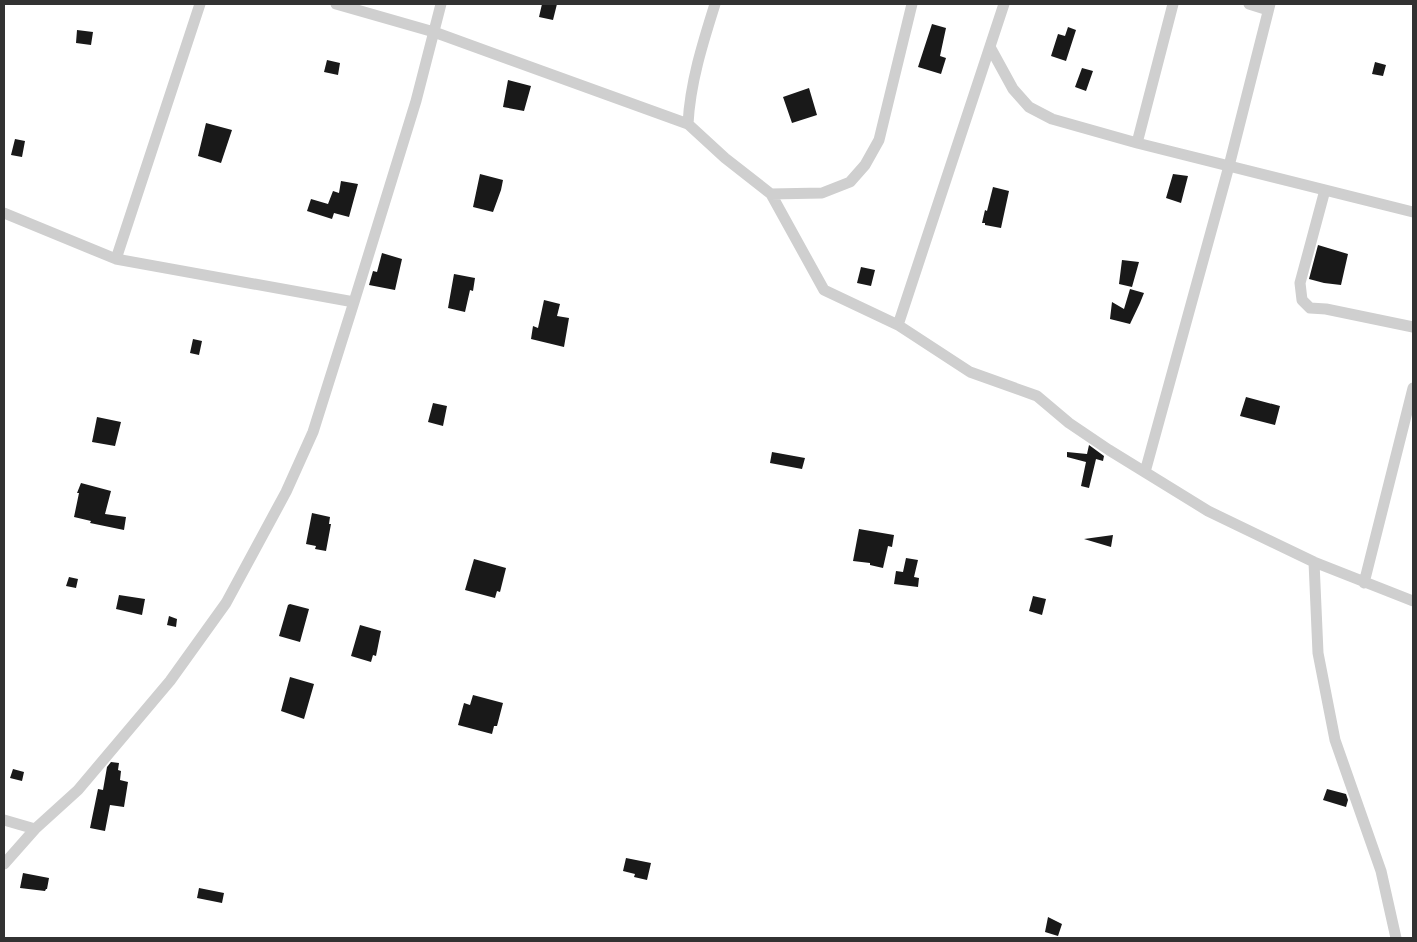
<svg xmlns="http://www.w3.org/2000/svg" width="1417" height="942" viewBox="0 0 1417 942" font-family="Poppins,sans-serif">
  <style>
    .building { fill: #191919 }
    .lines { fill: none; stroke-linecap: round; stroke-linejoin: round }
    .minor { stroke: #cfcfcf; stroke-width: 11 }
  </style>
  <rect width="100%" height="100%" fill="#fff"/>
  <path class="building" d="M542,4H557L553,20L539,17Z
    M932,24L946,28L940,56L946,58L941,74L918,67Z
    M1068,27L1076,30L1066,61L1051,56L1058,34L1065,36Z
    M77,30L93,32L91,45L76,43Z
    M327,60L340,63L338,75L324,72Z
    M1375,62L1386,65L1383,76L1372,74Z
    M1082,68L1093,71L1086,91L1075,87Z
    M508,80L531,86L524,111L503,107Z
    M809,88L817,115L792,123L783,97Z
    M206,123L232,130L221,163L198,156Z
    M15,139L25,141L22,157L11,155Z
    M480,174L503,180L501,190L493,212L473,207Z
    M1173,174L1188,176L1181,203L1166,198Z
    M341,181L358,184L349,217L334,213L332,219L307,211L311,199L328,204L333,191L339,193Z
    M993,187L1009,191L1001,228L985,225V223H982L985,210L987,211Z
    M1318,245L1348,254L1341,285L1324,283L1309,279Z
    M382,253L402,259L395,290L369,285L373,271L377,272Z
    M1122,260L1139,262L1132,287L1119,284Z
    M861,267L875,270L871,286L857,283Z
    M454,274L475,278L473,291L470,290L465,312L448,308Z
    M1130,289L1144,293L1140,303L1130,324L1110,319L1112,302L1124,309Z
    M544,300L560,304L557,316L569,318L564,347L531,339L533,326L538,328Z
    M193,339L202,341L199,355L190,353Z
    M1246,397L1280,406L1275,425L1240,416Z
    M433,403L447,406L443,426L428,422Z
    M97,417L121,422L115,446L92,442Z
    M1089,445L1104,456L1103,461L1096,459L1089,488L1081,486L1086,462L1067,457V452L1087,454Z
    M772,452L805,458L802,469L770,463Z
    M81,483L111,491L105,514L126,517L124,530L90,523L91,521L74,517L79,493H77Z
    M312,513L330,517L329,524H331L326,551L315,549L316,546L306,544Z
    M859,529L894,535L892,547L888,546L883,568L870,565V563L853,561Z
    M1113,535L1111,547L1084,539Z
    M906,558L918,560L914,577L919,578L918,587L894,584L896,571L903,572Z
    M474,559L506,568L500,592L497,591L495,598L465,590Z
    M69,577L78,579L76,588L66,586Z
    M119,595L145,599L142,615L116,609Z
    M1033,596L1046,599L1042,615L1029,611Z
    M290,604L309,609L300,642L279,636L288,605Z
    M169,616L177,619L176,627L167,625Z
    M360,625L381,631L376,656L373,655L371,662L351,656Z
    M290,677L314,684L304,719L281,711Z
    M473,695L503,703L497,726H494L492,734L458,725L464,703L470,705Z
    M111,762L119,763L118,770L121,771L120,780L128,782L124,807L110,805L105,831L90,828L98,789L103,790L107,767Z
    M13,769L24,772L22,781L10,778Z
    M1327,789L1346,794L1348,800L1346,807L1323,800Z
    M626,858L651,863L647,880L634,877L635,874L623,871Z
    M23,873L49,878L47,889H46L45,891L20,888Z
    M199,888L224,893L222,903L197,898Z
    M1048,917L1062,924L1058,936L1045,932Z"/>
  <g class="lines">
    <path class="minor" d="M336,4L434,32L688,124L725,158L771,194L824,290L898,325L970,372L1037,396L1069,423L1109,450L1208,511L1314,562L1413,601
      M1249,4L1268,10
      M990,47L1013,89L1029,107L1052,119L1137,143L1413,212
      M688,124C690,83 703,42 715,4
      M1137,143L1173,4
      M1325,190L1300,283L1302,300L1310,308L1326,309L1413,327
      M771,194L822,193L850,182L865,165L879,140L912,4
      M4,213L116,259L354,302
      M116,259L200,4
      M898,325L1004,4
      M1145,472L1229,166L1270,4
      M1314,562L1318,653L1335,740L1381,871L1396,938
      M1364,583L1413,388
      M4,820L35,829
      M4,864L35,829L78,790L170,681L226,603L286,492L313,432L354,302L416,101L441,4"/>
  </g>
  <rect width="1417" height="942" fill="none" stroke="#323232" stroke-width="10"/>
</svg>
